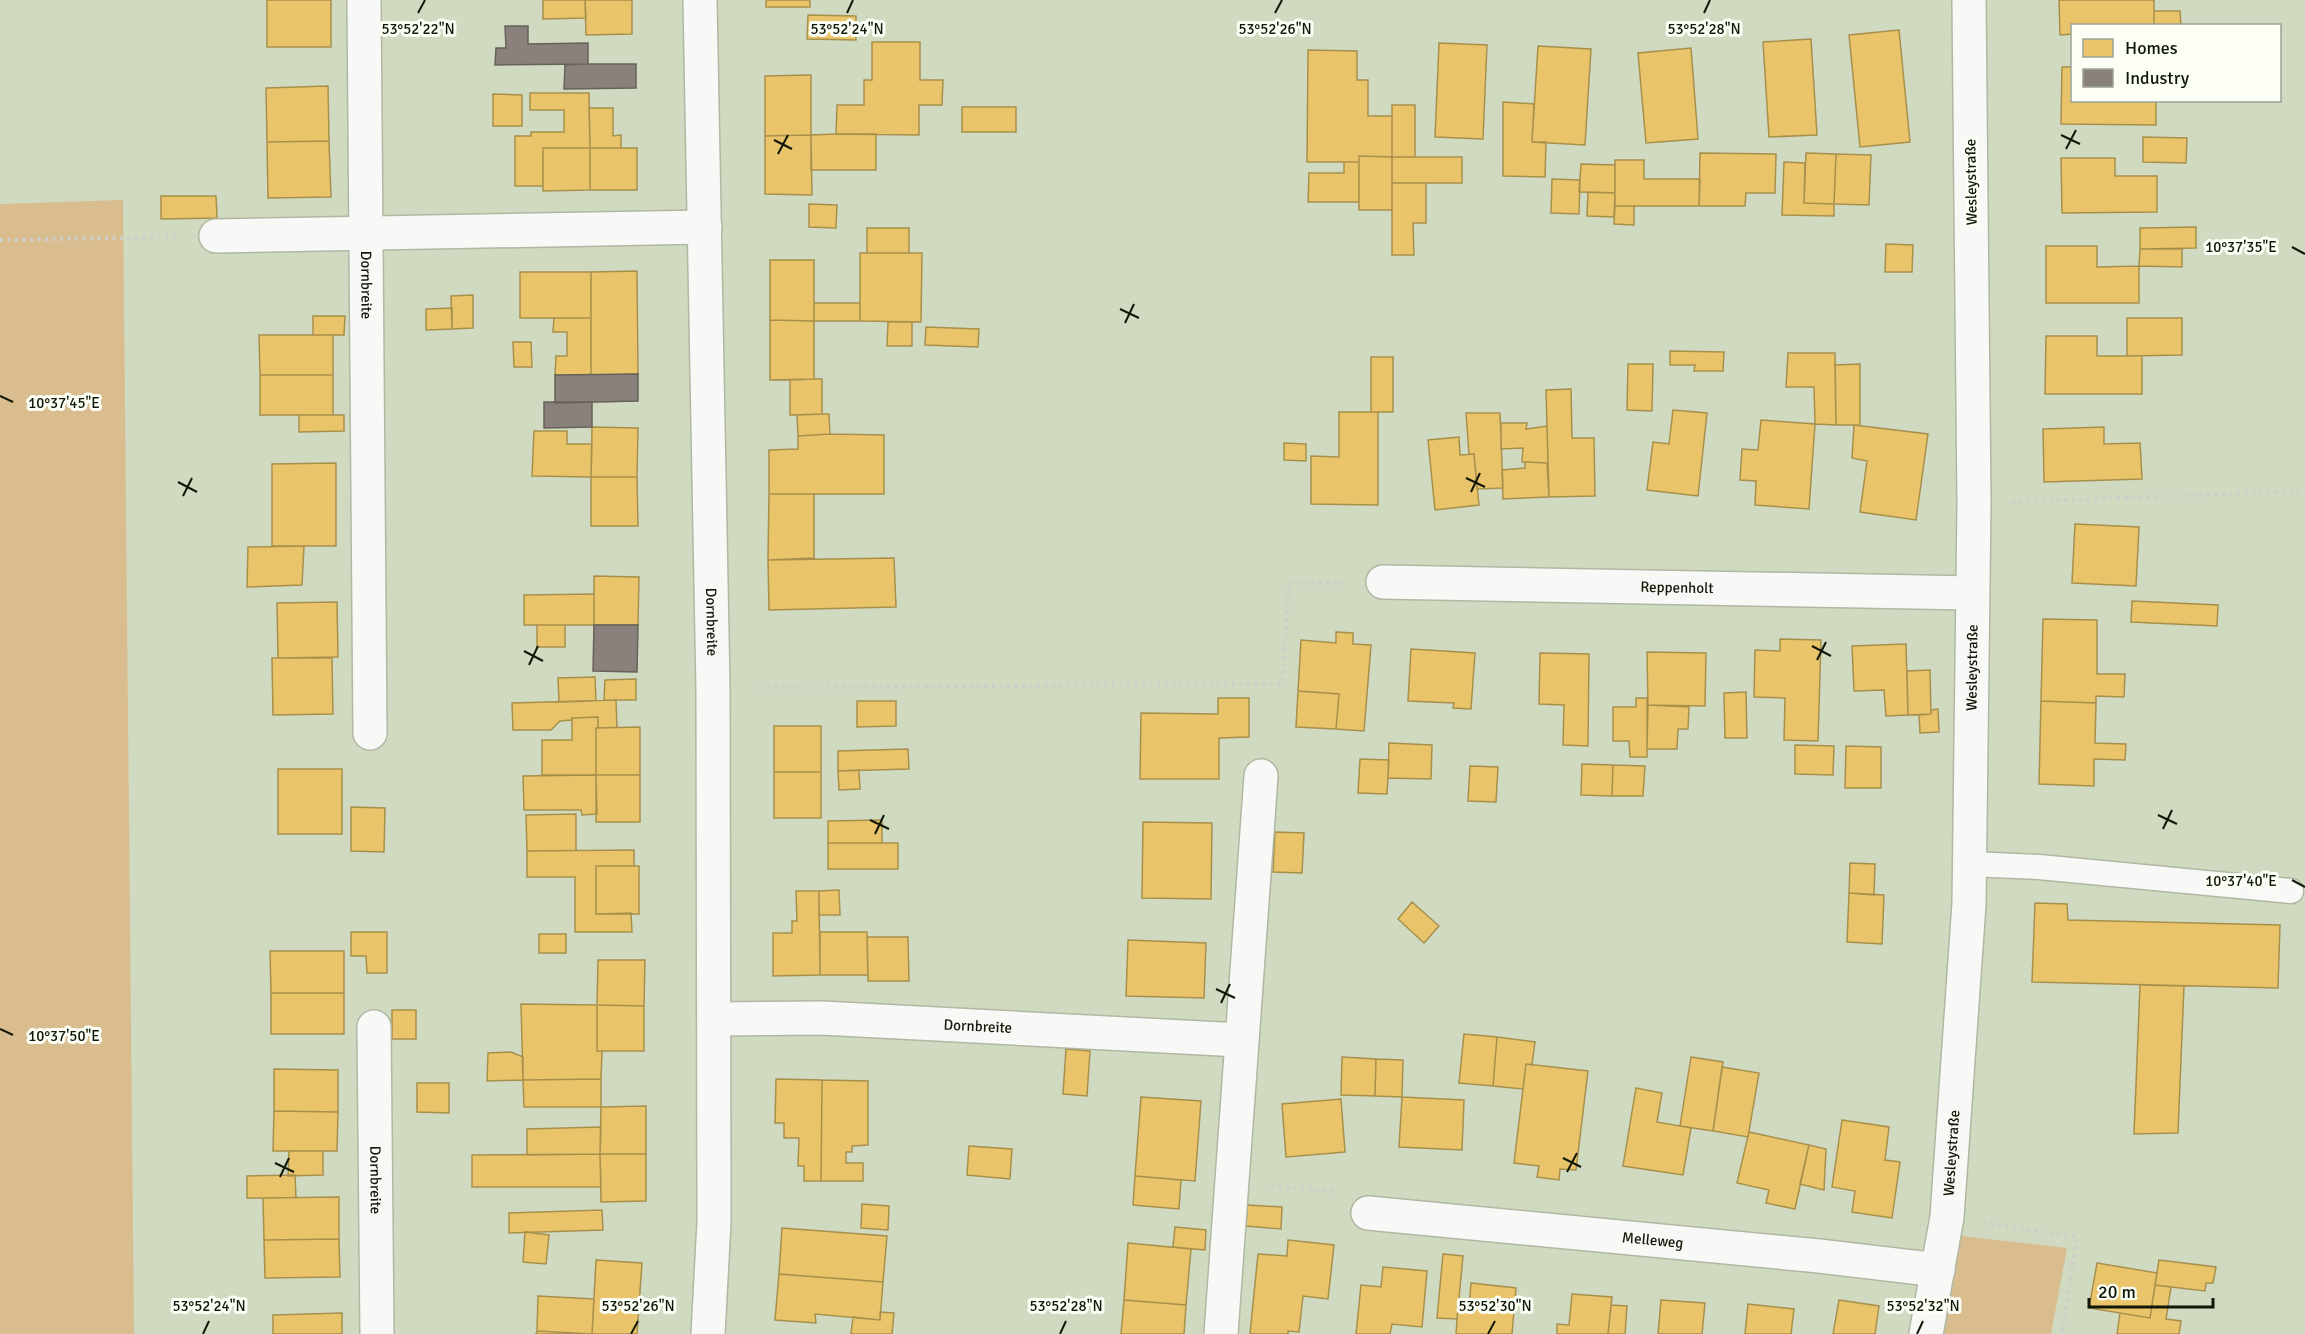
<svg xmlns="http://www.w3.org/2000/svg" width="2305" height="1334" viewBox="0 0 2305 1334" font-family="Signika,sans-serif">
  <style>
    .green { fill: #dabd8e }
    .homes { fill: #e9c46a; stroke: #a8904c; stroke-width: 1.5 }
    .industry { fill: #8a817c; stroke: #666159; stroke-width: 1.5 }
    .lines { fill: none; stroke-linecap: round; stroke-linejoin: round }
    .lane-casing { stroke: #b0b8a4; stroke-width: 27 }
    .street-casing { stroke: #b0b8a4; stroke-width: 36 }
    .path { stroke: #ccd0c8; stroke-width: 4; stroke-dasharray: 3 4.5; stroke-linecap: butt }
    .lane { stroke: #f8f9f6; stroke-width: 24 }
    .street { stroke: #f8f9f6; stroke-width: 33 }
    .ticks { fill: none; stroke: #111707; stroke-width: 2 }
    .labels { text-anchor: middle; stroke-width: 6; stroke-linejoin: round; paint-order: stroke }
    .street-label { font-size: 15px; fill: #111707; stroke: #fbfff5 }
    .ticks-label { font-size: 15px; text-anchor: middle; fill: #111707; stroke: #fbfff5; stroke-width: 6; stroke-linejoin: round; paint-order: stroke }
  </style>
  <rect width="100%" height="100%" fill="#cfdac0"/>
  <path class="green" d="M123,200L134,1334H0V204Z
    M1961,1236L2067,1248L2051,1334H1944Z"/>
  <path class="homes" d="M267,0H331V47H267Z
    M543,0H585L586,18L543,19Z
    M585,0H632V34L586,35Z
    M766,0H810V7H766Z
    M2059,0H2154V26H2072V34L2060,35Z
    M2154,11H2180L2181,26H2154Z
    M808,15L856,16V40L807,39Z
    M1899,30L1910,142L1860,147L1849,35Z
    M1811,39L1817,135L1769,137L1763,42Z
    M872,42H920V80H943L942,105H919V135L836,134L837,105H864V80H872Z
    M1439,43L1487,45L1483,139L1435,137Z
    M1538,46L1591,49L1585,145L1532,142Z
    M1691,48L1698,139L1646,143L1638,53Z
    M1308,50L1357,51V80H1368V116H1392V157L1359,156V162H1307Z
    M2062,67H2072V100H2156V125L2061,124Z
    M811,75V135L765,136V76Z
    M328,86L329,141L267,142L266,88Z
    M530,93H589L590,148H543V186H515V136H531V132H564V110H530Z
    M493,94L522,95V126H493Z
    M1503,102L1534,104L1532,142H1546L1545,177L1503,176Z
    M1392,105H1415V157H1392Z
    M962,107H1016V132H962Z
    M589,108H613V136L621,135V148H590Z
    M836,134H876V170H811V135Z
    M811,135L812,195L765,194V136Z
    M2143,137L2187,138L2186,163L2143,162Z
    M329,141L331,197L268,198L267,142Z
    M543,148H590V190L543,191Z
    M590,148H637V190H590Z
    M1700,153L1776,154L1775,193H1746L1745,206H1699Z
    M1806,153L1836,154L1834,204L1804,203Z
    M1836,154L1871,155L1869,205L1834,204Z
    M1359,156L1392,157V210H1359Z
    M1392,157H1462V183H1392Z
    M2061,158H2115V176H2157V212L2062,213Z
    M1615,160H1644V179H1700L1699,206H1615Z
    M1344,162H1359V202H1308L1309,173H1344Z
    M1784,162L1805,163L1804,203L1834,204V216L1782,215Z
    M1581,164L1615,165V193L1579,192Z
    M1552,179L1580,180L1579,214L1551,213Z
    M1392,183H1426V223H1413L1414,255H1392Z
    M1588,192L1615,193L1614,217L1587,216Z
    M161,196H216L217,218L161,219Z
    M809,204L837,205L836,228L809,227Z
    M1615,206H1634V225L1614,224Z
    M2196,227V248L2140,249V228Z
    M867,228H909V253H867Z
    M1886,244L1913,245L1912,272H1885Z
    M2046,246H2097V267L2139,266V303H2046Z
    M2140,249H2182V267L2139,266Z
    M860,253H922L921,322L860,321Z
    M770,260H814V321L770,320Z
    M637,271L638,374L591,376V272Z
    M520,272H591V318H520Z
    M473,295V328L452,329L451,296Z
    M814,303H860V321H814Z
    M452,308V329L426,330V309Z
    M313,316H345L344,335H313Z
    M554,318H591V376L555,375L556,356H567V332H553Z
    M2127,318H2182V355L2127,356Z
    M770,320L814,321V379L770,380Z
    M888,322H912V346H887Z
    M926,327L979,329L978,347L925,345Z
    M259,335H333V375H260Z
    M2046,336H2097V356H2142V394H2045Z
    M513,342H531L532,367H514Z
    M1670,351L1724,352L1723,371H1694L1695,365H1670Z
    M1788,353H1835L1836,425L1815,424L1814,387H1786Z
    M1371,357H1393V412H1371Z
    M1628,364H1653L1652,411L1627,410Z
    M1860,364V425H1836L1835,365Z
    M260,375H333V415H260Z
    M814,379H822V414L790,415V380Z
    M1571,389L1572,438H1594L1595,496L1549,497L1546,390Z
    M1673,410L1707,413L1698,496L1647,490L1653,442L1669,444Z
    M1339,412H1378V505L1311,504V456L1339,457Z
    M1466,413H1500L1503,488L1477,489L1474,454H1469Z
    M822,414H829L830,434L798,436L797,415Z
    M299,415H344V431L299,432Z
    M1761,420L1815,424L1809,509L1755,505L1756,481L1740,480L1742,449L1758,450Z
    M1501,423H1527L1526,429L1547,426L1548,463L1522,462L1523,448L1501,449Z
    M1854,425L1928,434L1916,520L1860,512L1867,461L1852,458Z
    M592,427L638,428L637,477H591Z
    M2104,427V444L2140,443L2142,479L2044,482L2043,429Z
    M534,431H567V444H592L591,477L532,476Z
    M830,434L884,435V494H769V450L798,449V436Z
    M1459,437L1460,455L1474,454L1479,505L1435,510L1428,440Z
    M1284,443L1306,444V461L1284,460Z
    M1525,462L1547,463L1549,497L1503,499L1502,470L1525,468Z
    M336,463V546H272V464Z
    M591,477H637L638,526H591Z
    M769,494H814V558L768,560Z
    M2075,524L2139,527L2136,586L2072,583Z
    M304,546L302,585L247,587L248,547Z
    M894,558L896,607L769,610L768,560Z
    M594,576L639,577L638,625H594Z
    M594,594V625H524V595Z
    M2132,601L2218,605L2217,626L2131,622Z
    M337,602L338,657L278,658L277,603Z
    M2043,619L2097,620V674H2125L2124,697L2096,696V703L2041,701Z
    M537,625H565V647H537Z
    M1336,632L1353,633V644L1371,645L1364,731L1336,729L1339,694L1298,691L1301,640L1336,643Z
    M1780,639L1821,640L1818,741L1784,740L1785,698L1754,697L1755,650L1780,651Z
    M1906,644L1908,715L1886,716L1884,690L1854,691L1852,646Z
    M1411,649L1475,653L1471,709L1453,708L1454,703L1408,701Z
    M1647,652L1706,653L1705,706L1648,705Z
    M1540,653L1589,654L1588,746L1563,745L1564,705L1539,704Z
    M272,658H332L333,714L273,715Z
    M1930,670L1931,714L1908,715L1907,671Z
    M595,677L596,701L559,702L558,678Z
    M636,679V700H604L605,680Z
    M1298,691L1339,694L1336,729L1296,727Z
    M1746,692L1747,738H1725L1724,693Z
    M1218,698H1249V737L1219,738V779H1140L1141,713L1218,714Z
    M1636,698H1647V757H1630L1629,741H1613V707H1636Z
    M616,700L617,728H598V717L572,718L571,720L560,721L551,730H513L512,703Z
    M857,701H896V726L857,727Z
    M2041,701L2096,703L2095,743L2126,744L2125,760L2094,759V786L2039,784Z
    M1648,705L1689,707L1688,729H1678L1677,749H1647Z
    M1938,709L1939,732L1920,733L1919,715L1931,714V710Z
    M598,717V728H596V775H542V740H572V718Z
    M774,726H821V772H774Z
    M640,727V775H596V728Z
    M1389,743L1432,745L1431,779L1388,778Z
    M1795,745L1834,746L1833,775L1795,774Z
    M1846,746L1881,747V788H1845Z
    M908,749L909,769L838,771V751Z
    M1360,759L1389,760L1387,794L1358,793Z
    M1582,764L1613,765L1612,796L1581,795Z
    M1613,765L1645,766L1643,796H1612Z
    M1470,766L1498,767L1496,802L1468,801Z
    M278,769H342V834H278Z
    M859,770L860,789L839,790L838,771Z
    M774,772H821V818H774Z
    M596,775L597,814L582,815L581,810H524L523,776Z
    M596,775H640V822H596Z
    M351,807L385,808L384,852L351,851Z
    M576,814V851H527L526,815Z
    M882,820V843H828V821Z
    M1143,822L1212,823L1211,899L1142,898Z
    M1275,832L1304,833L1302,873L1273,872Z
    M828,843H898V869H828Z
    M634,850V866H596V914L631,913L632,932H575V877H527V851Z
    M1850,863L1875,864L1874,895L1849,893Z
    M596,866H639V914H596Z
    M839,890L840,915H819V891Z
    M796,891H819L820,975L773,976V933H792V921H797Z
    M1849,893L1884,895L1882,944L1847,942Z
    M1412,902L1439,926L1424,943L1398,919Z
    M2035,903L2067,904L2068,920L2280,925L2278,988L2032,982Z
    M351,932H387V973H367L366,956H351Z
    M820,932H867L868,975H820Z
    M539,934H566V953H539Z
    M867,937H908L909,981H868Z
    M1128,940L1206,943L1204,998L1126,996Z
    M270,951H344V993H271Z
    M598,960H645L644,1006L597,1005Z
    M2140,985L2184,986L2178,1133L2134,1134Z
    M271,993H344V1034H271Z
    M521,1004L597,1005V1051H602L601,1079L523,1080Z
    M597,1005L644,1006V1051H597Z
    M392,1010H416V1039H392Z
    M1464,1034L1497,1037L1493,1086L1459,1083Z
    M1497,1037L1535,1042L1532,1065L1526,1064L1523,1089L1493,1086Z
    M1066,1049L1090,1051L1087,1096L1063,1094Z
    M511,1052L523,1057V1080L487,1081L488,1053Z
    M1342,1057L1376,1059L1375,1096L1341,1095Z
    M1691,1057L1723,1062L1713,1131L1680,1126Z
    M1376,1059L1403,1060L1402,1097L1375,1096Z
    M1526,1064L1588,1071L1576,1170L1560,1169L1559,1180L1537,1177L1539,1166L1514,1163Z
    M1722,1067L1759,1073L1748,1137L1713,1131Z
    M274,1069L338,1070V1112L274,1111Z
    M601,1079V1107H524L523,1080Z
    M776,1079L822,1080L821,1181H804V1166H798L799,1138H784V1123H775Z
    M822,1080L868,1081V1145L852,1146V1152H846V1163H863V1181H821Z
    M417,1083H449V1113L417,1112Z
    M1636,1088L1662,1093L1657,1122L1691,1128L1683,1175L1623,1166Z
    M1141,1097L1201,1101L1195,1181L1135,1176Z
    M1402,1097L1464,1100L1462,1150L1399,1147Z
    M1341,1099L1345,1152L1286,1157L1282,1104Z
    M646,1106V1154H600L601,1107Z
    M274,1111L338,1112L337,1151H273Z
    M1842,1120L1889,1127L1885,1160L1900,1162L1892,1218L1852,1212L1855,1191L1832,1187Z
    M601,1127L600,1154L527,1155V1129Z
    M1749,1132L1809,1145L1795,1209L1766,1203L1769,1190L1737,1183Z
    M1809,1145L1826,1149L1824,1190L1800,1184Z
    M969,1146L1012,1149L1010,1179L967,1175Z
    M289,1151H323V1175L288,1176Z
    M600,1154L601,1187H472V1155Z
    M600,1154H646V1201L601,1202Z
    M295,1175L296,1198H247V1176Z
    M1135,1176L1181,1180L1179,1209L1133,1205Z
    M339,1197V1239L264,1240L263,1198Z
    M862,1204L889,1206L888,1230L861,1228Z
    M1247,1205L1282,1207L1281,1229L1246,1226Z
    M602,1210L603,1230L509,1233V1213Z
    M1175,1227L1206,1230L1205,1250L1173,1247Z
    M782,1228L887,1236L883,1282L779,1274Z
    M525,1232L549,1235L546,1264L523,1262Z
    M339,1239L340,1277L265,1278L264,1240Z
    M1288,1240L1334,1245L1328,1299L1303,1296L1299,1332L1288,1331V1334H1250L1258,1254L1287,1256Z
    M1128,1243L1191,1249L1186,1305L1124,1300Z
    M1443,1254L1463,1256L1457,1319L1437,1318Z
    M596,1260L642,1263L637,1334H592Z
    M2159,1260L2216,1267L2213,1283H2206L2205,1291L2155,1285Z
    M2097,1263L2157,1273L2150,1318L2089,1308Z
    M1383,1267L1427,1271L1422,1327L1392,1324L1390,1334H1356L1361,1285L1381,1287Z
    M779,1274L883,1282L880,1320L815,1314L816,1323L775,1320Z
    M1471,1283L1516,1288L1512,1334H1456L1458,1307L1469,1308Z
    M2155,1285L2171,1287L2166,1319L2181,1321L2179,1334H2117L2120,1313L2150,1318Z
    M1572,1294L1612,1297L1608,1334H1557V1324L1569,1325Z
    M538,1296L594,1299L592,1334L537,1331Z
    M1124,1300L1186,1305L1184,1334H1121Z
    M1661,1300L1705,1303L1702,1334H1658Z
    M1839,1300L1879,1306L1875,1334H1833Z
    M1748,1304L1794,1309L1791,1334H1745Z
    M1611,1305L1627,1306L1625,1334H1608Z
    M880,1312L894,1313L892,1334H851L853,1317L880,1320Z
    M342,1313V1334H273V1315Z
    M537,1331L592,1334H536Z"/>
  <path class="industry" d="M505,26H528V44L588,43V64L495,65L496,48H506Z
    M588,64H636V88L564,89L565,65Z
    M638,374V401L555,403V375Z
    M544,402H592V427L544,428Z
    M594,625H638L637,672L593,671Z"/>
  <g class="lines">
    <g class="lane-casing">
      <path id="lane" d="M1969,864L2039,867L2291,891"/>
    </g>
    <g class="street-casing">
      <g id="street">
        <path id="s1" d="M364,0L370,733"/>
        <path id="s2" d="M700,0L713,689L714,1222L708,1334"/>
        <path d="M216,236L705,227"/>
        <path id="s3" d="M1383,582L1972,593"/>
        <path id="s4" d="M714,1019L822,1018L1240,1040"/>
        <path id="s5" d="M374,1027L377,1334"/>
        <path id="s6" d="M1368,1213L1819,1256L1938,1270"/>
        <path d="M1221,1334L1261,776"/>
        <path id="s7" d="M1926,1334L1947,1217L1969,904L1974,503L1969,0"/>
      </g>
    </g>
    <path class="path" d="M0,240L179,237
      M2012,502L2305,491
      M752,688L1282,684L1289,584L1346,583
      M1271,1186L1338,1192
      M1983,1223L2077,1237L2062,1334"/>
    <use href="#lane" class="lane"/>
    <use href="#street" class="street"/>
  </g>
  <path class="ticks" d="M418,13L425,0M847,13L853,0M1275,13L1282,0M1704,13L1710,0M2061,135L2080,144M774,140L792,149M2066,149L2076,130M778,154L788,135M2292,247L2305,254M1120,309L1139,318M1125,323L1134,304M0,396L13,402M1466,478L1485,487M178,482L197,492M1471,492L1480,473M183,496L192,478M1812,646L1831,656M524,651L543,661M1817,660L1826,642M529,665L538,646M2158,815L2177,824M870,820L889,829M2163,829L2172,810M875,834L884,815M2292,880L2305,887M1216,989L1235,998M1221,1003L1230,984M0,1029L13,1035M1563,1158L1581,1167M275,1163L294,1172M1567,1172L1577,1153M280,1177L289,1158M203,1334L209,1321M631,1334L638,1321M1060,1334L1066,1321M1488,1334L1495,1321M1917,1334L1923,1321"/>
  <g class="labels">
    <g class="street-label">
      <text transform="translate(1971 182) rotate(-91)" y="5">Wesleystraße</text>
      <text dy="5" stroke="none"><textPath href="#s1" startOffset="285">Dornbreite</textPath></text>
      <text dy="5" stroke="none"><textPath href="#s3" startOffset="294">Reppenholt</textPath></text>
      <text dy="5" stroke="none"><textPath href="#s2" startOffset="622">Dornbreite</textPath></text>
      <text dy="5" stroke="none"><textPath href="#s7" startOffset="669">Wesleystraße</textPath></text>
      <text dy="5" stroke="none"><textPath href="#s4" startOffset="264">Dornbreite</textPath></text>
      <text dy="5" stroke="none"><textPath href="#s7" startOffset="183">Wesleystraße</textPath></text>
      <text dy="5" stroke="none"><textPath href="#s5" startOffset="153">Dornbreite</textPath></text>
      <text dy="5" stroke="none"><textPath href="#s6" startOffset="286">Melleweg</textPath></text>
    </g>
  </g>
  <g class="ticks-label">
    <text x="418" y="34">53°52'22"N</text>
    <text x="847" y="34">53°52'24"N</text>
    <text x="1275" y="34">53°52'26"N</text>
    <text x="1704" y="34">53°52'28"N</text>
    <text x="2241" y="252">10°37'35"E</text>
    <text x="64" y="408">10°37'45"E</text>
    <text x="2241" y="886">10°37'40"E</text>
    <text x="64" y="1041">10°37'50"E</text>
    <text x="209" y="1311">53°52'24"N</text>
    <text x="638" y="1311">53°52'26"N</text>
    <text x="1066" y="1311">53°52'28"N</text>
    <text x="1495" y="1311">53°52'30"N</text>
    <text x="1923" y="1311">53°52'32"N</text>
  </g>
  <rect x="2071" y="24" width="210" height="78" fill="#fbfff5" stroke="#9da296" stroke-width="1.5"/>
  <rect x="2083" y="39" width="30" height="18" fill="#e9c46a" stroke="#9da296" stroke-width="1.5"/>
  <text x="2125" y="54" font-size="18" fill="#111707">Homes</text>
  <rect x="2083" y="69" width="30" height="18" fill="#8a817c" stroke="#9da296" stroke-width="1.5"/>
  <text x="2125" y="84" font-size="18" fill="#111707">Industry</text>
  <path d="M2089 1298v9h124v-9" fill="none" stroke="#111707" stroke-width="3"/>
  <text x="2098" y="1298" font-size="18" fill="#111707" stroke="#fbfff5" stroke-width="4.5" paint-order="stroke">20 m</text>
</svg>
